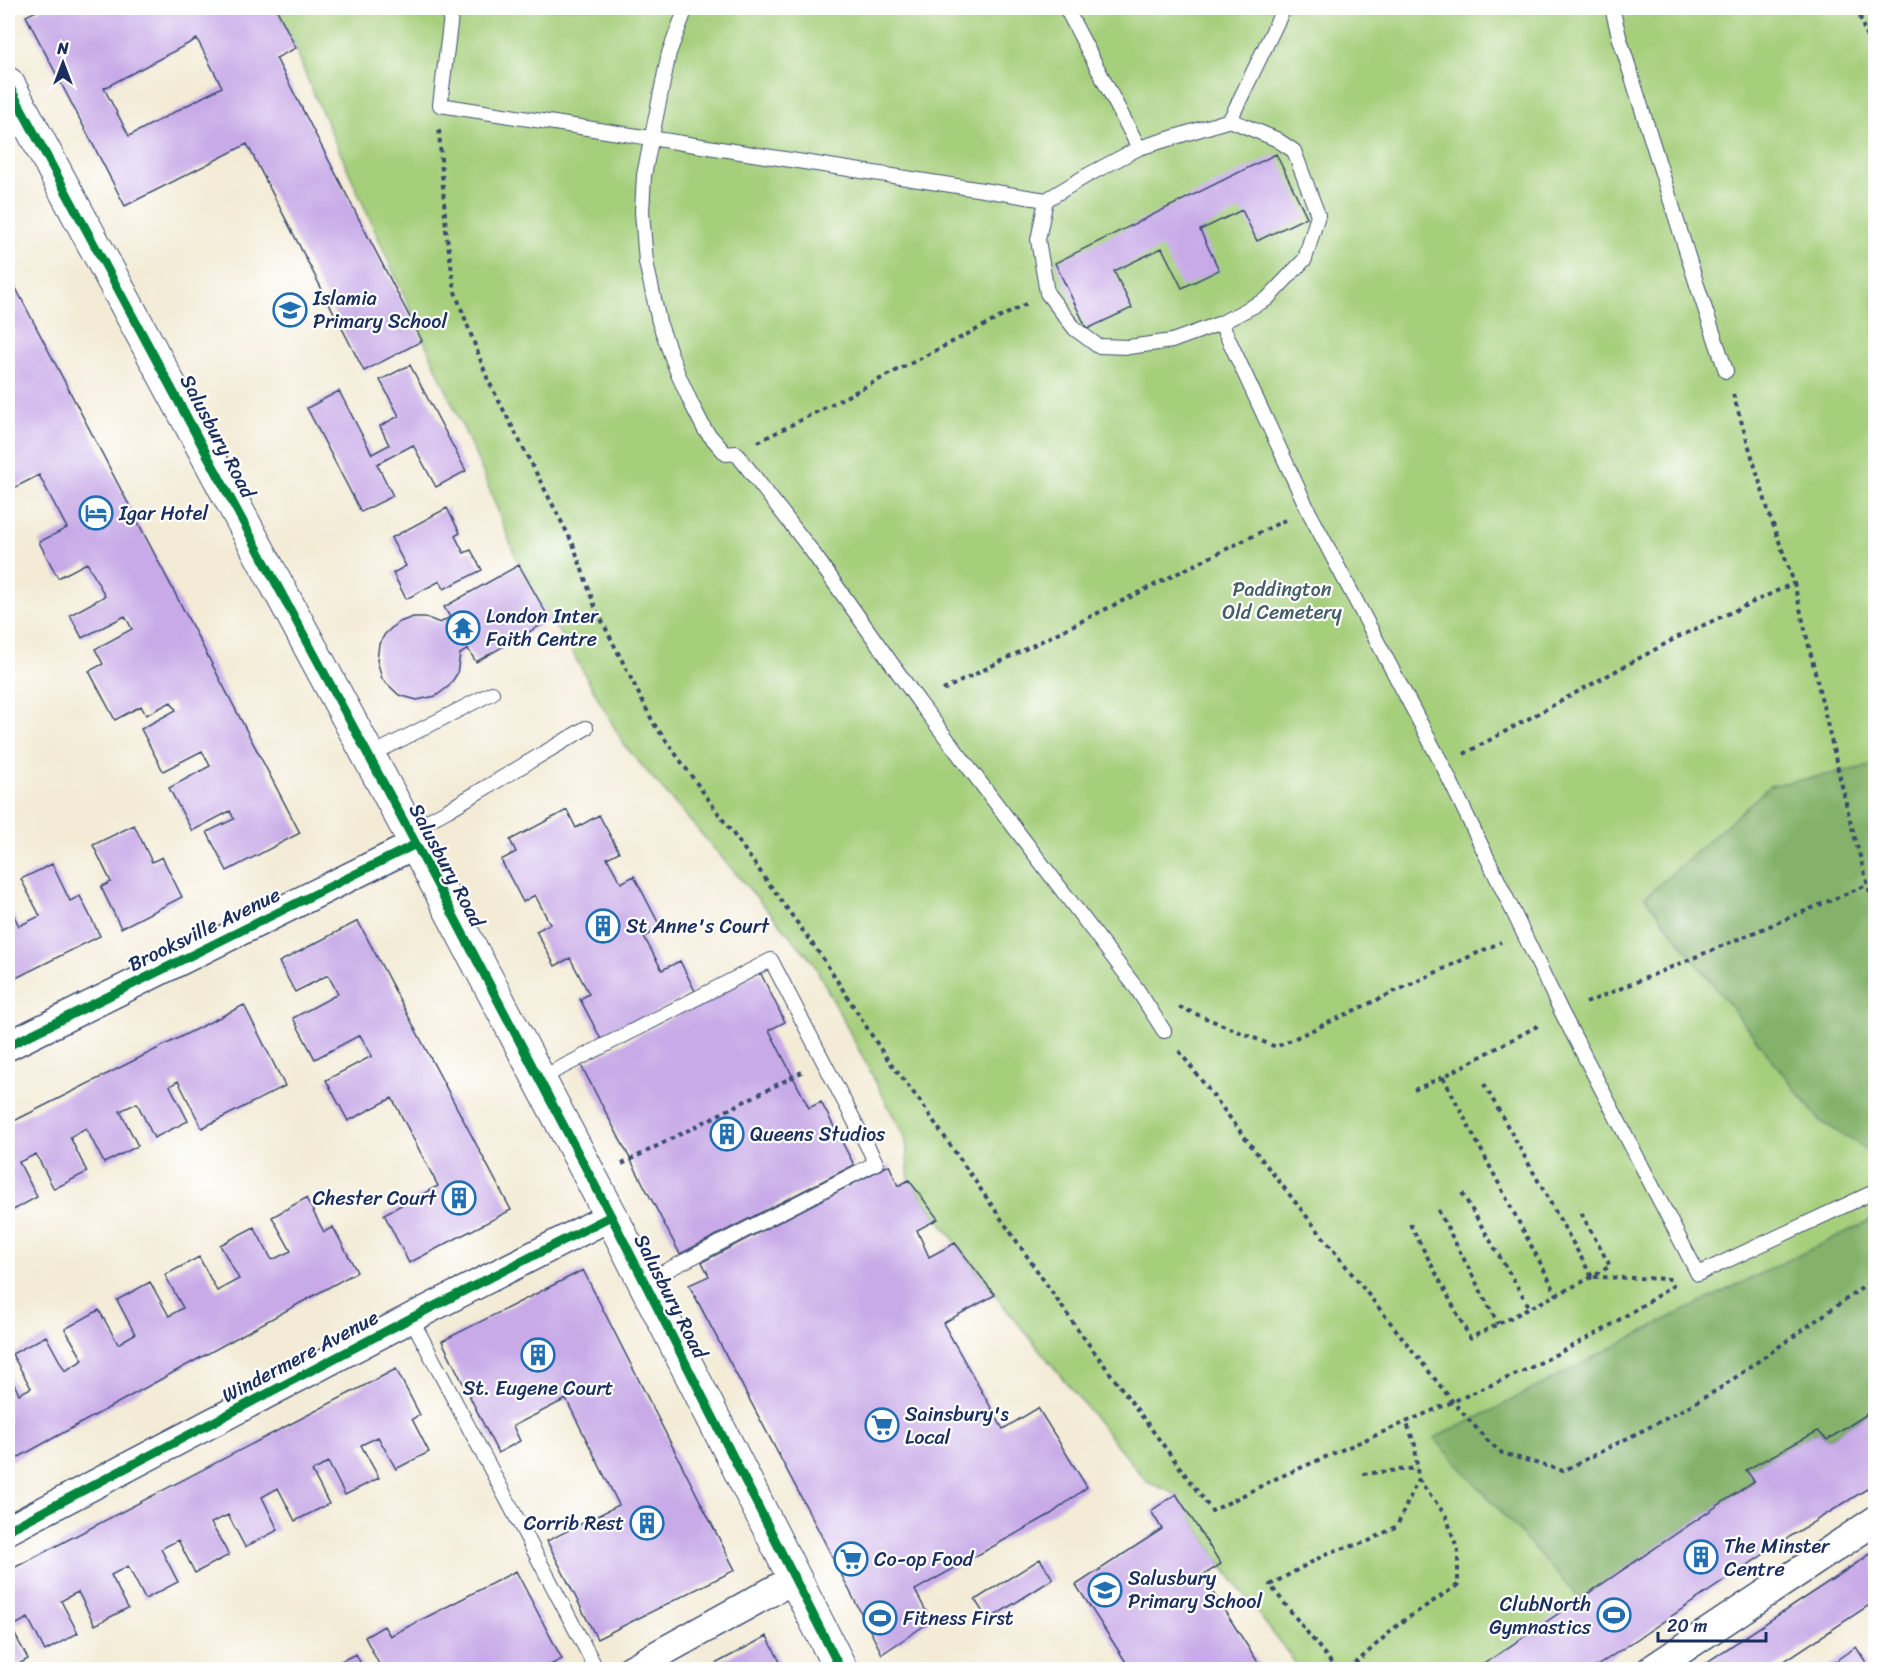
<svg xmlns="http://www.w3.org/2000/svg" width="1883" height="1677" viewBox="0 0 1883 1677" font-family="Sriracha,sans-serif">
  <style>
    .green { fill: #a6cf7b; stroke: #607f6c; stroke-width: 1.5 }
    .forest { fill: #84b26b; stroke: #507064; stroke-width: 1.5 }
    .building { fill: #c7aae7; fill-rule: evenodd }
    .lines { fill: none; stroke-linecap: round; stroke-linejoin: round }
    .lane-casing { stroke: #3b4b70; stroke-width: 16 }
    .street-casing { stroke: #3b4b70; stroke-width: 31 }
    .secondary-casing { stroke: #3b4b70; stroke-width: 35 }
    .path { stroke: #3b4b70; stroke-width: 4; stroke-dasharray: 4.5 4.5; stroke-linecap: butt }
    .lane { stroke: #fff; stroke-width: 14 }
    .street { stroke: #fff; stroke-width: 28 }
    .secondary { stroke: #fff; stroke-width: 33 }
    .cycleway-casing { stroke: #fff; stroke-width: 13 }
    .cycleway { stroke: #00873e; stroke-width: 9 }
    .labels { text-anchor: middle; stroke-width: 4.5; stroke-linejoin: round; paint-order: stroke }
    .poi-label { font-size: 20px; fill: #1b2f5e; stroke: #fff; text-anchor: start }
    .street-label { font-size: 20px; fill: #1b2f5e; stroke: #fff }
    .park-label { font-size: 20px; fill: #455f67; stroke: #fff }
  </style>
  <rect width="100%" height="100%" fill="#fff"/>
  <filter id="ink" filterUnits="userSpaceOnUse"><feTurbulence type="fractalNoise" baseFrequency=".0167" numOctaves="2"/><feDisplacementMap in="SourceGraphic" scale="12" xChannelSelector="R" yChannelSelector="G"/><feConvolveMatrix kernelMatrix="1 2 1 2 8 2 1 2 1" color-interpolation-filters="sRGB"/></filter>
  <filter id="wash" filterUnits="userSpaceOnUse"><feTurbulence type="fractalNoise" baseFrequency=".008" numOctaves="4" result="noise"/><feDisplacementMap in="SourceGraphic" scale="24" xChannelSelector="R" yChannelSelector="G"/><feGaussianBlur stdDeviation="1.35" result="paint"/><feColorMatrix in="noise" values="0 0 0 0 0 0 0 0 0 0 0 0 0 0 0 0 0 1.4 0 .05"/><feComposite in="paint" operator="in"/></filter>
  <g filter="url(#wash)">
    <rect width="100%" height="100%" fill="#f3ebd5"/>
    <path class="green" d="M276,8H1875V1409L1818,1431L1747,1470L1754,1481L1479,1669H1300L1221,1564L1176,1494L1147,1482L995,1295L909,1180L906,1140L813,962L625,746L567,643L547,616L519,565L482,470L306,76L296,48Z"/>
    <path class="forest" d="M1875,765H1876L1875,1154L1820,1121L1645,897L1770,786Z
      M1875,1218V1409L1827,1440L1818,1431L1747,1470L1754,1481L1580,1599L1434,1438L1491,1411L1665,1320Z"/>
    <g id="blocks">
      <path class="building" d="M42,8H276L296,48L276,58L422,341L364,371L247,144L125,206L26,16ZM197,39L222,87L129,136L104,88Z
        M1276,154L1307,217L1257,241L1242,210L1200,230L1219,270L1182,288L1162,248L1114,271L1132,308L1087,329L1055,263Z
        M8,273L300,833L227,871L207,832L234,819L230,811L192,831L169,788L210,766L202,751L163,771L141,729L176,710L171,702L146,715L141,706L115,720L89,671L103,664L95,649L132,629L125,616L82,638L70,615L105,596L87,563L58,578L39,542L67,528L39,475L10,490L8,485Z
        M410,365L466,471L436,487L413,445L377,464L393,496L361,512L307,408L339,391L372,454L389,445L380,426L399,416L380,380Z
        M447,508L460,533L455,536L464,553L471,550L482,570L444,589L440,581L406,599L393,573L406,566L391,538Z
        M519,565L550,620L476,662L468,649L460,654L457,674L449,686L436,696L417,700L399,695L382,679L377,660L379,644L385,634L397,623L413,617H425L440,623L450,617L444,607Z
        M567,810L576,828L599,815L619,852L607,858L621,883L634,876L661,928L644,937L662,970L680,961L695,991L602,1041L580,999L589,994L570,958L555,966L536,931L550,924L535,895L523,902L501,860L516,852L510,840Z
        M134,825L152,862L162,857L182,897L121,928L101,887L111,882L93,845Z
        M52,864L70,901L80,896L100,936L8,982V903L19,926L40,916L21,879Z
        M358,921L511,1210L409,1263L384,1214L438,1186L392,1098L348,1121L326,1080L372,1056L360,1035L315,1059L293,1018L338,994L328,975L295,992L279,962Z
        M760,972L785,1022L769,1030L809,1108L821,1102L854,1165L680,1254L581,1065Z
        M244,1005L285,1086L202,1128L178,1081L170,1086L188,1121L154,1138L137,1103L120,1111L138,1146L104,1163L86,1128L70,1137L87,1172L54,1189L36,1154L28,1158L19,1162L37,1197L8,1213V1124Z
        M889,1165L898,1186L909,1180L938,1219L917,1230L929,1257L955,1243L995,1295L943,1323L1003,1429L1038,1408L1087,1487L1051,1514L915,1590L931,1621L882,1654L819,1531L689,1285L709,1276L702,1262Z
        M306,1198L324,1232L333,1227L357,1272L8,1463V1372L19,1394L31,1388L12,1354L46,1336L65,1371L83,1360L65,1329L99,1310L118,1344L126,1339L135,1334L117,1300L150,1282L169,1316L183,1308L165,1275L199,1257L217,1291L239,1279L220,1245L254,1227L272,1260L291,1251L272,1217Z
        M583,1270L735,1570L597,1639L547,1541L619,1505L566,1399L513,1426L520,1441L498,1453L442,1341Z
        M396,1369L420,1415L412,1419L429,1452L396,1469L378,1437L361,1445L379,1478L345,1495L328,1462L320,1467L312,1471L329,1504L295,1521L278,1488L262,1497L278,1530L245,1547L228,1515L211,1523L229,1555L195,1573L178,1540L161,1549L178,1582L145,1599L128,1566L111,1575L128,1608L95,1625L78,1592L70,1596L61,1601L78,1633L45,1651L28,1618L11,1627L28,1659L8,1670V1571Z
        M1875,1409V1484L1791,1536L1591,1670H1475L1754,1481L1746,1470L1818,1431L1827,1440Z
        M1176,1494L1221,1564L1202,1576L1263,1670H1131L1076,1585L1162,1529L1151,1511Z
        M1875,1551V1601L1874,1602L1771,1670H1695Z
        M1040,1559L1053,1579L988,1620L975,1600Z
        M516,1571L562,1659L541,1670H382L365,1637L384,1626L390,1636Z
        M767,1636L784,1670H704Z
        M1856,1647L1871,1670H1824L1841,1657Z
        M356,1654L364,1670H325L339,1662Z"/>
    </g>
  </g>
  <g filter="url(#ink)">
    <use href="#blocks" fill-opacity="0" stroke="#3b4b70" stroke-width="1.5"/>
    <g class="lines">
      <g class="lane-casing">
        <path id="lane" d="M452,8L440,105L1046,200L1086,176L1139,148L1230,120L1284,8
          M686,8L669,53L644,175L642,212L646,262L659,322L678,374L692,405L705,430L726,454L736,453L811,550L919,702L1137,989L1164,1031
          M1066,8L1139,148
          M1612,8L1619,36L1697,285L1726,371
          M1046,200L1038,240L1047,293L1075,329L1098,346L1129,347L1172,341L1221,323L1267,299L1305,259L1318,215L1294,151L1276,139L1230,120
          M1221,323L1309,512L1443,766L1562,1013L1698,1274L1876,1191
          M369,756L492,693
          M409,831L448,810L586,728
          M539,1079L771,960L873,1157L876,1163L644,1282
          M411,1318L597,1670"/>
      </g>
      <g class="street-casing">
        <path id="street" d="M8,1046L416,844
          M8,1530L411,1318L611,1216
          M630,1670L794,1579
          M1651,1670L1876,1520"/>
      </g>
      <g class="secondary-casing">
        <path id="secondary" d="M8,84L409,831L611,1216L841,1670"/>
      </g>
      <path class="path" d="M1857,8L1876,65
        M439,130L446,230L455,292L488,380L573,544L595,607L654,724L824,960L883,1053L919,1100L1076,1327L1212,1511L1275,1479L1528,1369L1603,1330L1676,1284
        M1733,394L1769,513L1794,583L1850,820L1876,915
        M758,442L1026,304
        M943,690L1285,520
        M1464,754L1676,638L1794,583
        M1586,1003L1867,885
        M1179,1007L1276,1047L1501,942
        M1179,1051L1263,1161L1453,1402L1487,1440L1502,1453L1563,1471L1673,1415L1719,1389L1876,1278
        M1443,1077L1557,1295
        M1484,1084L1592,1277
        M1414,1090L1443,1077L1541,1024
        M622,1164L802,1072
        M1462,1193L1530,1308
        M1438,1210L1498,1324
        M1410,1224L1470,1338L1592,1277L1610,1266L1579,1209
        M1594,1277L1674,1279
        M1363,1474L1417,1468
        M1337,1670L1270,1585L1330,1552L1367,1542L1397,1526L1418,1479L1415,1445L1406,1421
        M1348,1670L1400,1623L1458,1585V1551L1446,1516L1418,1479"/>
      <use href="#lane" class="lane"/>
      <use href="#street" class="street"/>
      <use href="#secondary" class="secondary"/>
      <g class="cycleway-casing">
        <path id="cycleway" d="M8,84L409,831L611,1216L841,1670
          M8,1046L416,844
          M8,1530L411,1318L611,1216"/>
      </g>
      <use href="#cycleway" class="cycleway"/>
    </g>
  </g>
  <defs>
    <g id="school-ring" transform="scale(1.725)"><circle r="9.5" fill="#fff" stroke="#1f6fb2" stroke-width="1.5"/><path d="M0-5L7-2L0 1L-7-2ZM-4 1L0 2.5L4 1V4Q0 6-4 4Z" fill="#1f6fb2"/></g>
    <g id="hotel-ring" transform="scale(1.725)"><circle r="9.5" fill="#fff" stroke="#1f6fb2" stroke-width="1.5"/><path d="M-6-4.5h1.5V1H6V5H4.5V3h-9V5H-6ZM-4 0a1.8 1.8 0 1 1 3.6 0ZM.5 0V-2.5h3Q6-2.5 6 0Z" fill="#1f6fb2"/></g>
    <g id="temple-ring" transform="scale(1.725)"><circle r="9.5" fill="#fff" stroke="#1f6fb2" stroke-width="1.5"/><path d="M0-6L5-2H3V0L6.5 2.5H4V6H1.5V3h-3V6H-4V2.5H-6.5L-3 0V-2H-5Z" fill="#1f6fb2"/></g>
    <g id="building-ring" transform="scale(1.725)"><circle r="9.5" fill="#fff" stroke="#1f6fb2" stroke-width="1.5"/><path d="M-4-6H4V6H1V3H-1V6H-4ZM-2.5-4.3h1.7v1.8h-1.7ZM.8-4.3h1.7v1.8H.8ZM-2.5-1h1.7V.8h-1.7ZM.8-1h1.7V.8H.8Z" fill="#1f6fb2"/></g>
    <g id="supermarket-ring" transform="scale(1.725)"><circle r="9.5" fill="#fff" stroke="#1f6fb2" stroke-width="1.5"/><path d="M-6-5.5h2.5l.6 2H6L4.5 2H-2.5L-4.4-4H-6ZM-1.5 3.2a1.3 1.3 0 1 0 .1 0ZM3 3.2a1.3 1.3 0 1 0 .1 0Z" fill="#1f6fb2"/></g>
    <g id="stadium-ring" transform="scale(1.725)"><circle r="9.5" fill="#fff" stroke="#1f6fb2" stroke-width="1.5"/><path d="M0-5a6.5 5 0 1 0 0 10a6.5 5 0 1 0 0-10ZM-3.5-1.8h7v3.6h-7Z" fill="#1f6fb2"/></g>
  </defs>
  <g fill-rule="evenodd">
    <use href="#school-ring" x="290" y="310"/>
    <use href="#hotel-ring" x="96" y="513"/>
    <use href="#temple-ring" x="463" y="628"/>
    <use href="#building-ring" x="603" y="926"/>
    <use href="#building-ring" x="727" y="1134"/>
    <use href="#building-ring" x="459" y="1198"/>
    <use href="#building-ring" x="538" y="1355"/>
    <use href="#supermarket-ring" x="882" y="1425"/>
    <use href="#building-ring" x="647" y="1523"/>
    <use href="#building-ring" x="1701" y="1557"/>
    <use href="#supermarket-ring" x="851" y="1559"/>
    <use href="#school-ring" x="1105" y="1590"/>
    <use href="#stadium-ring" x="1614" y="1615"/>
    <use href="#stadium-ring" x="880" y="1618"/>
  </g>
  <g class="labels">
    <g class="poi-label">
      <text x="313" y="305">Islamia<tspan x="313" dy="23">Primary School</tspan></text>
      <text x="119" y="520">Igar Hotel</text>
      <text x="486" y="623">London Inter<tspan x="486" dy="23">Faith Centre</tspan></text>
      <text x="626" y="933">St Anne's Court</text>
      <text x="750" y="1141">Queens Studios</text>
      <text x="436" y="1205" text-anchor="end">Chester Court</text>
      <text x="538" y="1395" text-anchor="middle">St. Eugene Court</text>
      <text x="905" y="1421">Sainsbury's<tspan x="905" dy="23">Local</tspan></text>
      <text x="624" y="1530" text-anchor="end">Corrib Rest</text>
      <text x="1724" y="1553">The Minster<tspan x="1724" dy="23">Centre</tspan></text>
      <text x="874" y="1566">Co-op Food</text>
      <text x="1128" y="1585">Salusbury<tspan x="1128" dy="23">Primary School</tspan></text>
      <text x="1591" y="1611" text-anchor="end">ClubNorth<tspan x="1591" dy="23">Gymnastics</tspan></text>
      <text x="903" y="1625">Fitness First</text>
    </g>
    <g class="street-label">
      <text transform="translate(218 436) rotate(62)" y="7">Salusbury Road</text>
      <text transform="translate(447 865) rotate(62)" y="7">Salusbury Road</text>
      <text transform="translate(204 929) rotate(-26)" y="7">Brooksville Avenue</text>
      <text transform="translate(671 1296) rotate(63)" y="7">Salusbury Road</text>
      <text transform="translate(300 1356) rotate(-28)" y="7">Windermere Avenue</text>
    </g>
    <g class="park-label">
      <text x="1282" y="596">Paddington<tspan x="1282" dy="23">Old Cemetery</tspan></text>
    </g>
  </g>
  <rect width="1883" height="1677" fill="none" stroke="#fff" stroke-width="30"/>
  <g transform="translate(63 63)" stroke="#ffffff" stroke-width="4.5" paint-order="stroke">
  <path d="M0-4.5L10 22L0 15L-10 22Z" fill="#1b2f5e"/>
  <text y="-9" font-size="16" font-weight="bold" text-anchor="middle" fill="#1b2f5e">N</text>
  </g>
  <path d="M1658 1632v9h108v-9" fill="none" stroke="#1b2f5e" stroke-width="3"/>
  <text x="1667" y="1632" font-size="18" fill="#1b2f5e" stroke="#ffffff" stroke-width="4.5" paint-order="stroke">20 m</text>
</svg>
